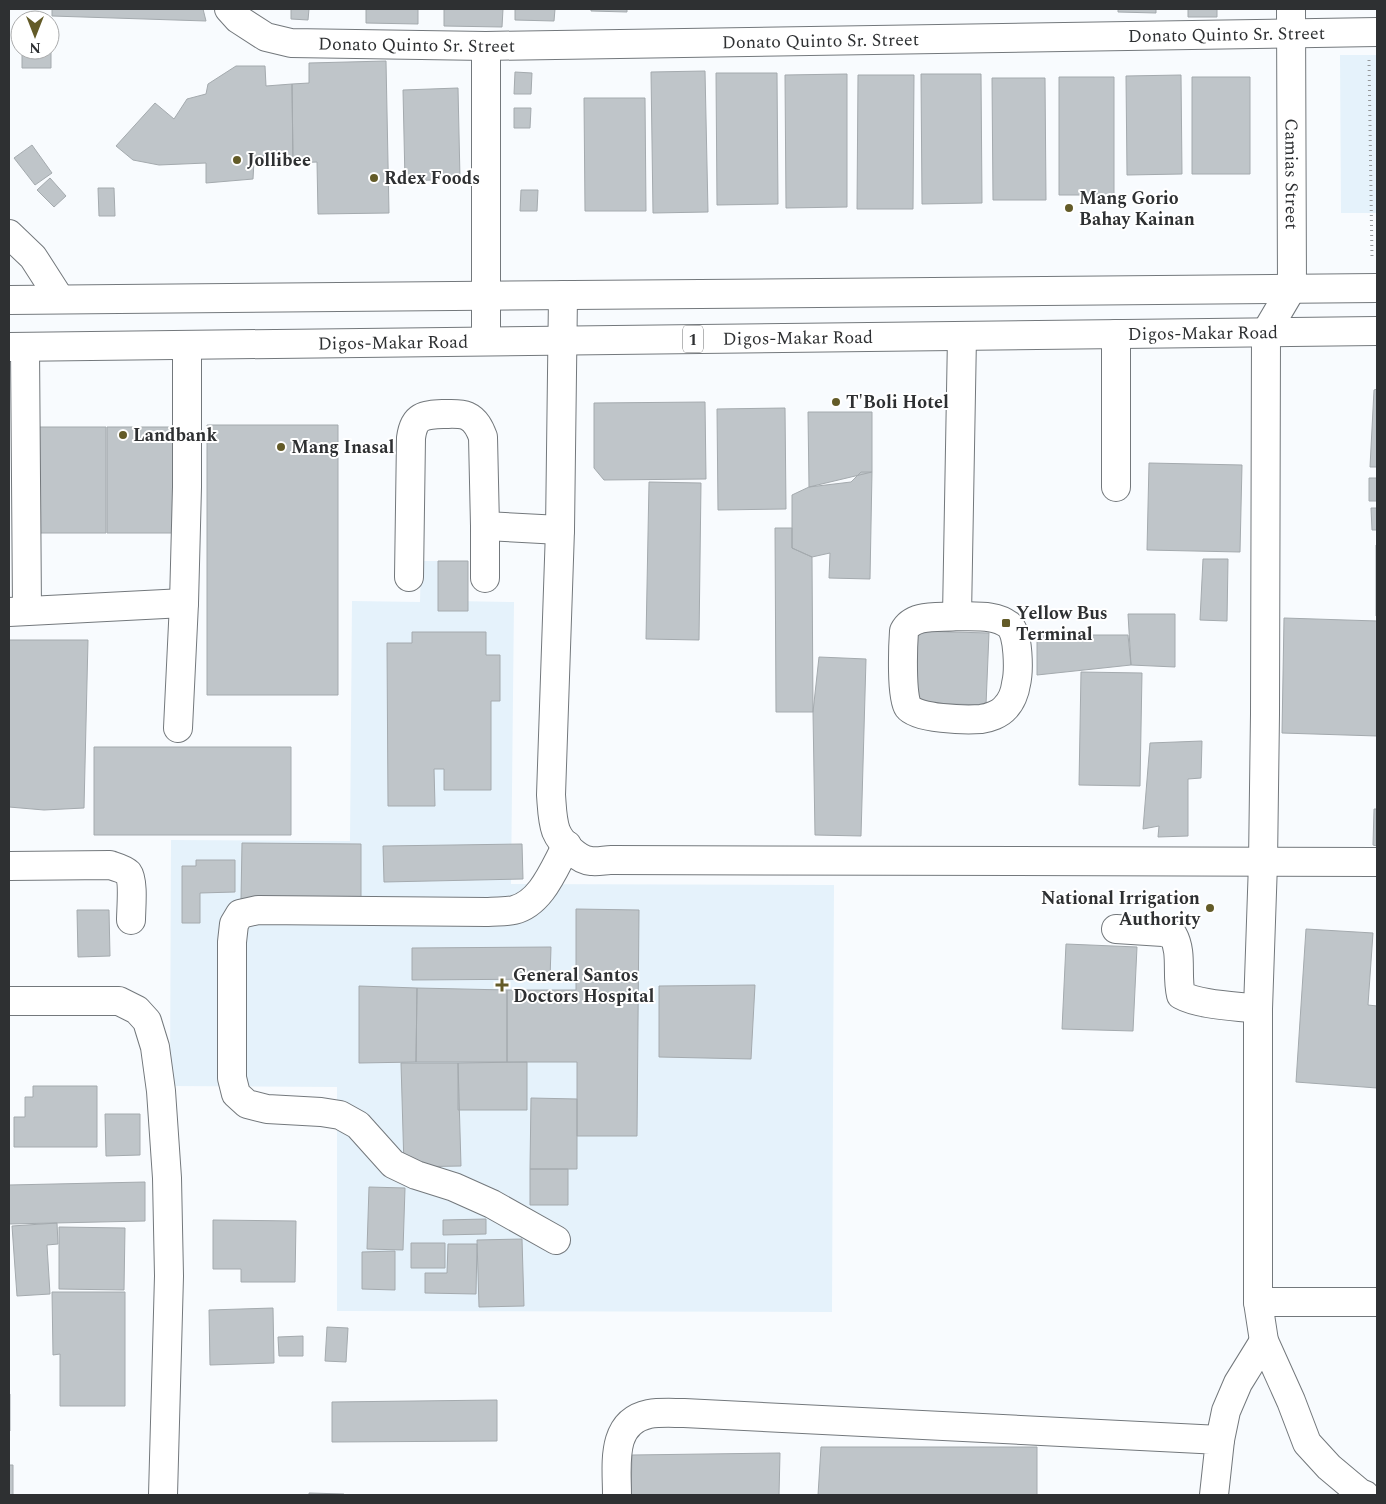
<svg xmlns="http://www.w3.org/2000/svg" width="1386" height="1504" viewBox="0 0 1386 1504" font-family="Spectral,serif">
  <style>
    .built { fill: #e5f2fb }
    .building { fill: #bfc5c9; stroke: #a4aaae }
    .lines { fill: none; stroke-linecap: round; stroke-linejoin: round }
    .minor-casing { stroke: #73787c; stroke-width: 30 }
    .major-casing { stroke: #73787c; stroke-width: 30 }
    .path { stroke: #96999b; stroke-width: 3; stroke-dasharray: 1 4; stroke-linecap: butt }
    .minor { stroke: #fff; stroke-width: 28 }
    .major { stroke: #fff; stroke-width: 28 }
    .poi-dot { fill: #635b28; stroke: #fff; stroke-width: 2 }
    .labels { text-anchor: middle; stroke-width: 4; stroke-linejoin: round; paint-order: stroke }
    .shield { fill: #fff; stroke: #6d6e70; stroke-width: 1 }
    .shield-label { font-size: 16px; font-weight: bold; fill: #2e3032 }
    .street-label { font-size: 18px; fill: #2e3032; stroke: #fff }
    .poi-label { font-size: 18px; font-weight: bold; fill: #2e3032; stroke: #fff; text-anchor: start }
  </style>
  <rect width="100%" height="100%" fill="#f8fbfe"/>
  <path class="built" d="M1340,55H1377V213H1341Z
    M421,561H454V601L514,602L511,884L834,885L832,1312L337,1311V1087L170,1086L171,840L350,841L352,601L420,602Z"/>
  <path class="building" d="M52,9H203L206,21L52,16Z
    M291,9H309L308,20L291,19Z
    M366,9H418V24L366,23Z
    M444,9H503L502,27L444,26Z
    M515,9H555L554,21L515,20Z
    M591,9H627V12L591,11Z
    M1118,9H1156V13L1118,12Z
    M1188,9H1217V17H1188Z
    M50,22H51V68H22V50H50Z
    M386,61L389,213L318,214L317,162L293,163L292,84L309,83V63Z
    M236,66H265L266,86L292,84L293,163L254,161L253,179L206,183V163L159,165L133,160L116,146L155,103L174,119L187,99L206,94L208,84Z
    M705,71L708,212L653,213L651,72Z
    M515,72L532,73L531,94H514Z
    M716,73H777L778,204L717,205Z
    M847,74V207L786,208L785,75Z
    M921,74H981L982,203L922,204Z
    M858,75H914L913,209H857Z
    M1181,75L1182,174L1127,175L1126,76Z
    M1059,77H1114V195H1059Z
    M1192,77H1250V174H1192Z
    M992,78H1045L1046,200H993Z
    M458,88L460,179L405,181L403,90Z
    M584,98H645L646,211H585Z
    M514,108H531L530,128H514Z
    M32,145L52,173L35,185L14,158Z
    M50,178L66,196L54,207L37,190Z
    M98,188H114L115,216H99Z
    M521,190H538L537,211H520Z
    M1377,389V467H1370L1374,390Z
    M705,402L706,479L604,480L594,468V403Z
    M785,408L786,509L718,510L717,409Z
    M808,412H872V472L809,487Z
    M207,425H338V695H207Z
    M31,427H106V533H31Z
    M107,427H178V533H107Z
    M1149,463L1242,465L1240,552L1147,550Z
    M861,472H872L870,579L829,578L830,553L812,557L792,548V495L809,487L851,482Z
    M1369,478H1377V501H1369Z
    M649,482L701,483L699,640L646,639Z
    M1371,508H1377V530H1372Z
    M775,528H792V548L812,557L813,712H776Z
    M1376,545H1377V616H1376Z
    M1203,559H1228L1227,621L1200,620Z
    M438,561H468V611H438Z
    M1128,614H1175V667L1131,665Z
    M1284,618L1377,621V736L1282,733Z
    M917,631L989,633L986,705L915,703Z
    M412,632H486V655H500V701H491V790H444V769H434L435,806H388L387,643H412Z
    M1037,635H1128L1131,665L1037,675Z
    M9,640H88L84,808L44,810L9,807Z
    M819,657L866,659L861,836L815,835L813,712Z
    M1081,672L1142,673L1140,786L1079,785Z
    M1202,741L1201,778L1188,779V836L1158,837L1159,826L1143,829L1150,743Z
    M94,747H291V835H94Z
    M1374,809H1377V846L1373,845Z
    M242,843L361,844V901L241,900Z
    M522,844L523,879L384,882L383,846Z
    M196,860H235V892L200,893V923H182V866H196Z
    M576,909L639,910L637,1136H577V1062H507V990H576Z
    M77,910H109L110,956L78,957Z
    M1306,929L1373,933L1368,1005L1377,1006V1088L1296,1082Z
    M1066,944L1137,947L1133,1031L1062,1029Z
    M551,947L550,979L412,980V948Z
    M755,985L751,1059L659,1057V986Z
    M359,986L417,988L416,1062L359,1063Z
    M417,988L507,990V1062H416Z
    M527,1062V1110H458V1063Z
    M401,1063H458L461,1166L404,1167Z
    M33,1086H97V1147H14V1117H25V1097H33Z
    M531,1098L577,1099V1169H530Z
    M105,1114H140V1155L106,1156Z
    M530,1169H568V1205H530Z
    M145,1182V1221L9,1224V1185Z
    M369,1187L405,1188L403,1250L367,1249Z
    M486,1219V1234L443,1235V1220Z
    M213,1220L296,1221L295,1282H241V1269H213Z
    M57,1223L58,1244L47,1245L50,1294L17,1296L12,1226Z
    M59,1227L125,1228L124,1290L59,1289Z
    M522,1239L524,1306L479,1307L477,1240Z
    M411,1243H445V1268H411Z
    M448,1244H477L476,1294L425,1293V1273H447Z
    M395,1251V1290L362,1289V1252Z
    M52,1292H125V1406H60V1354L53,1355Z
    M273,1308L274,1363L210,1365L209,1310Z
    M327,1327L348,1328L346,1362L325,1361Z
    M303,1336V1356H279L278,1337Z
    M9,1394H10V1431H9Z
    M497,1400V1441L332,1442V1402Z
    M821,1447H1037V1495H818Z
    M780,1453L779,1495H631L632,1455Z
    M9,1465H13V1495H9Z
    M309,1493L344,1494V1495H309Z"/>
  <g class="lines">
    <g class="minor-casing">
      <g id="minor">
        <path id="s1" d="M229,9L238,19L266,37L291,43L486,46L1377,32"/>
        <path id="s2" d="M1291,9L1292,288L1266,332L1265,714L1263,863L1258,1009V1302L1264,1341L1291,1401L1307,1443L1329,1467L1360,1493L1365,1495"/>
        <path d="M486,46V341"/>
        <path d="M563,295L560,530L551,795C552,807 552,820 556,831C561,843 578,860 591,861C598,862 605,860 611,860L1377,862"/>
        <path d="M1116,334V487"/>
        <path d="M25,347L27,610"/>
        <path d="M485,526V578"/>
        <path d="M409,577L411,438C414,415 424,415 444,414C451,414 460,413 467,416C476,420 480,429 483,437L485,526L560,530"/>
        <path d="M9,612L184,603"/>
        <path d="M957,616C974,617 995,614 1009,625C1019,633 1019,672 1016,684C1015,692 1011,702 1005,708C1000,714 989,718 981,719C965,720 917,719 908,707C901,697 903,645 904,631C913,613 940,618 957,616Z"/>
        <path d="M957,616L962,336"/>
        <path d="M178,728L184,603L187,487V345"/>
        <path d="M9,866L110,865C116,867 124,869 128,873C134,881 131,910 131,920"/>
        <path d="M1116,929L1163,932L1173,935C1183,953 1176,975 1181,995C1199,1005 1236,1006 1258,1009"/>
        <path d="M9,1001H119L137,1010L147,1021L155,1047L161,1091L167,1178L169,1276L163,1495"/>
        <path d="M556,1240L492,1204L454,1187L416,1175L393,1164L358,1125L340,1115L321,1112L267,1109L247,1104L236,1094L232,1078V942L234,924L240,914L258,910L487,912C496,911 506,912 514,910C542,903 554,868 567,845"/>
        <path d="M1258,1302H1377"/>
        <path d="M1220,1440L1226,1411L1238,1383L1264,1341"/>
        <path d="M617,1495C617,1465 610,1422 649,1414C660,1412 673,1413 684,1413L1220,1440L1214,1495"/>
      </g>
    </g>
    <g class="major-casing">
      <g id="major">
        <path d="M9,234L33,257L60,299"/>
        <path d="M9,300L1377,288"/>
        <path id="s3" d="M9,347L1377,331"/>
      </g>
    </g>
    <path class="path" d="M1369,60L1372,259"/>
    <use href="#minor" class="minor"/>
    <use href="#major" class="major"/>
  </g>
  <g class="poi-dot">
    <circle cx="237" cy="160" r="5"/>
    <circle cx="374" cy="178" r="5"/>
    <circle cx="1069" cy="208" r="5"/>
    <circle cx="836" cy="402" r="5"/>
    <circle cx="123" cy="435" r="5"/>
    <circle cx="281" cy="447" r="5"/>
    <rect x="1001" y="618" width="10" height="10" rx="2.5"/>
    <circle cx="1210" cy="908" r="5"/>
    <path d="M499.5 977.5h5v5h5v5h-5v5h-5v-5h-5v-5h5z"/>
  </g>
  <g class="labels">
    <rect class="shield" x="683" y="325.5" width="20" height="27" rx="4"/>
    <g class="shield-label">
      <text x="693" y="345">1</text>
    </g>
    <g class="street-label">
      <text dy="6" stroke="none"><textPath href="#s1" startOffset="1008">Donato Quinto Sr. Street</textPath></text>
      <text dy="6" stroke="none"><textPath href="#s1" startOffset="602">Donato Quinto Sr. Street</textPath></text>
      <text dy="6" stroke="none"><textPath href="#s1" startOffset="198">Donato Quinto Sr. Street</textPath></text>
      <text dy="6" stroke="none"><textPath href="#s2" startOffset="165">Camias Street</textPath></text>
      <text dy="6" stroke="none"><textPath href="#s3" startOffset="1194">Digos-Makar Road</textPath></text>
      <text dy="6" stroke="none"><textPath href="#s3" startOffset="789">Digos-Makar Road</textPath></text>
      <text dy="6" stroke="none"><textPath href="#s3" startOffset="384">Digos-Makar Road</textPath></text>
    </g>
    <g class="poi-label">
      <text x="247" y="166">Jollibee</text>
      <text x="384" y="184">Rdex Foods</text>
      <text x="1079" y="204">Mang Gorio<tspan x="1079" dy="21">Bahay Kainan</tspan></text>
      <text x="846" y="408">T'Boli Hotel</text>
      <text x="133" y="441">Landbank</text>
      <text x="291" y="453">Mang Inasal</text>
      <text x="1016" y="619">Yellow Bus<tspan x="1016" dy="21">Terminal</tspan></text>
      <text x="1200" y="904" text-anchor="end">National Irrigation<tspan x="1200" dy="21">Authority</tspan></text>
      <text x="513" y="981">General Santos<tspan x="513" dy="21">Doctors Hospital</tspan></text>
    </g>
  </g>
  <rect width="1386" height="1504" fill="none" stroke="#2e3032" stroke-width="20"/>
  <g transform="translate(35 35) rotate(180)"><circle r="24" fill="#ffffff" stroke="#abacad"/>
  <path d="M0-4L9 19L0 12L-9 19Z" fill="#635b28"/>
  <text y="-8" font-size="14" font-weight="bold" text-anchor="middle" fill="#2e3032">N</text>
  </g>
</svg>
